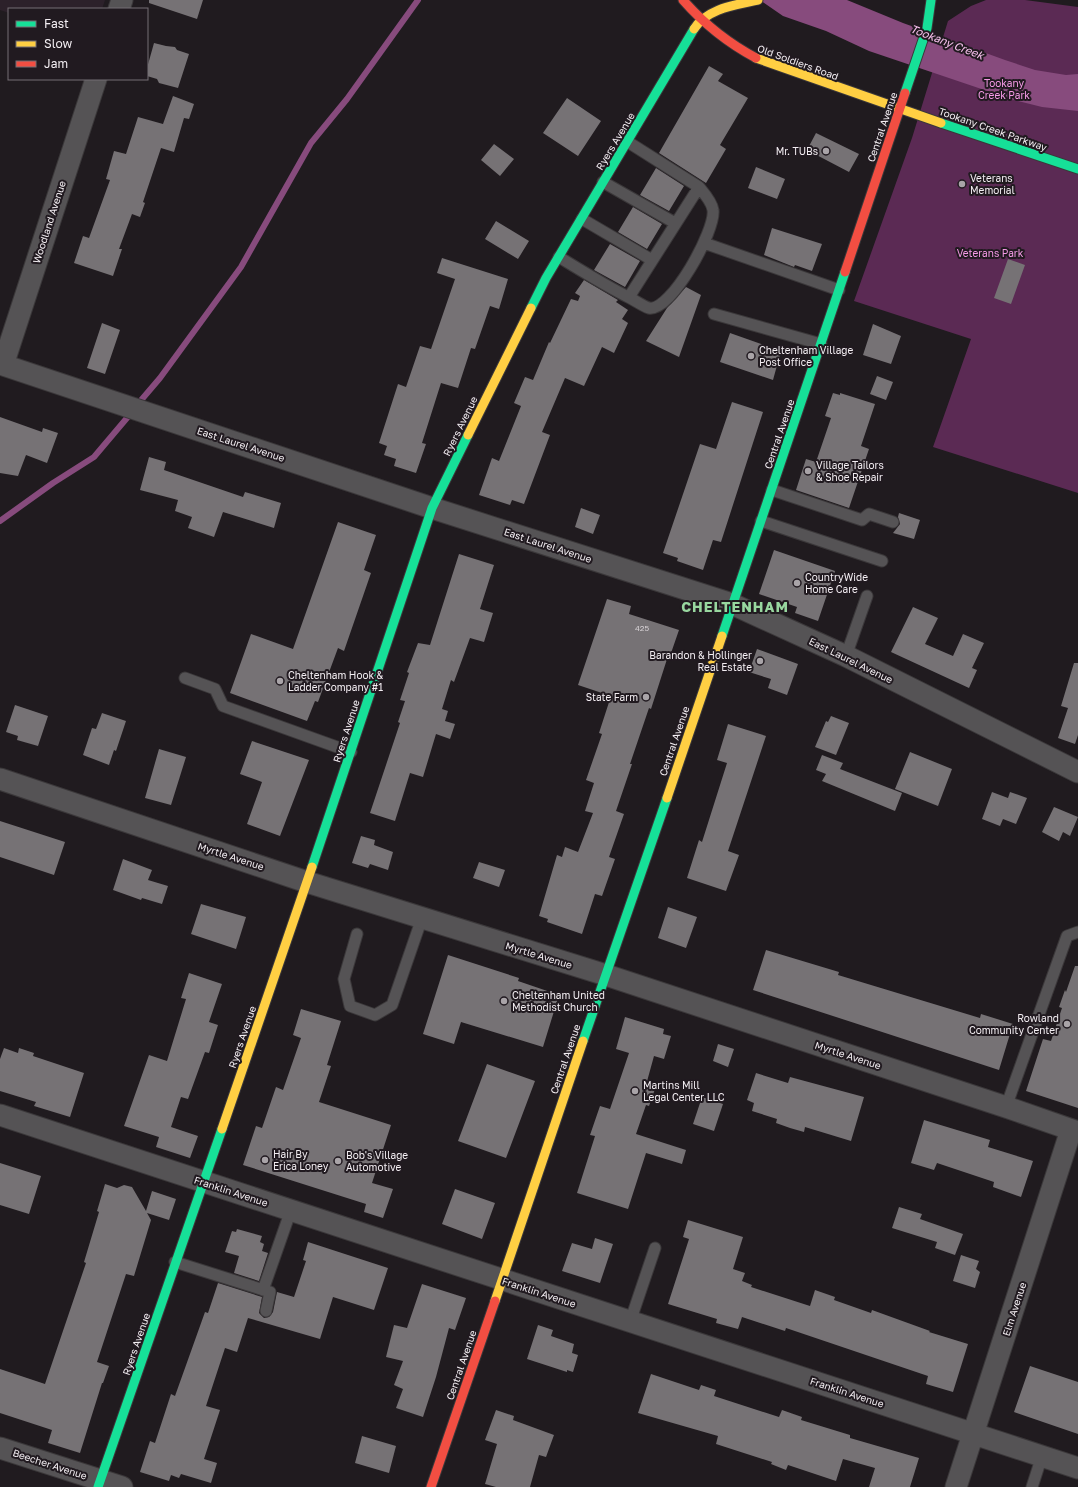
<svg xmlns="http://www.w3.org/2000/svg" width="1078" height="1487" viewBox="0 0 1078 1487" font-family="'Golos Text',sans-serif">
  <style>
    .built { fill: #2c212a }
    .green { fill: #5b2a54 }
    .water { fill: #874b7d }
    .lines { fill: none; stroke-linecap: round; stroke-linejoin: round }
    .stream { stroke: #874b7d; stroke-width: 6 }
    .building { fill: #767275 }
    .lane-casing { stroke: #3b383a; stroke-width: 13 }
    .street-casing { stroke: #3b383a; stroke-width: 23 }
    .fast-casing { stroke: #3b383a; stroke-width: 11 }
    .slow-casing { stroke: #3b383a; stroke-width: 11 }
    .jam-casing { stroke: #3b383a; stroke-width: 11 }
    .lane { stroke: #555355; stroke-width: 11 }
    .street { stroke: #555355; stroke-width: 21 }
    .fast { stroke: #16e098; stroke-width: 9 }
    .slow { stroke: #ffcf43; stroke-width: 9 }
    .jam { stroke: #f24e42; stroke-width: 9 }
    .poi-dot { fill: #a9a4a8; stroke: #211a20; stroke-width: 1.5 }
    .labels { text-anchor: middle; stroke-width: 4; stroke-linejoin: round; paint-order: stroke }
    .number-label { font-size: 8px; fill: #d4cfd3 }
    .street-label { font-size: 10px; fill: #f3eef2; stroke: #211a20 }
    .park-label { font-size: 10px; fill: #f59ae6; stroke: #211a20 }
    .poi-label { font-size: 10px; fill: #f3eef2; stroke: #211a20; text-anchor: start }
    .water-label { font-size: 11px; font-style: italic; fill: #f7c0ed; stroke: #211a20 }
    .district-label { font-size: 14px; font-weight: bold; letter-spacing: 1px; fill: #98d79f; stroke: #211a20 }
  </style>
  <rect width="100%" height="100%" fill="#201b1f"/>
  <path class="built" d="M0,0H105L102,9H9V13L0,10Z"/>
  <path class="green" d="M986,0H1025L1078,7V493L933,447L971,339L854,301L912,138L948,21L971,6Z"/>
  <path class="water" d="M760,0H847L903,23L1005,60L1035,70L1066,75L1078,74V111L1042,107L1014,100L869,51L826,31L783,16Z"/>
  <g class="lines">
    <path class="stream" d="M137,405L160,378L241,267L311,143L347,99L418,0
      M0,521L53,483L94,457L132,412"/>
  </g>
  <path class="building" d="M149,0H203L197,19L149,3Z
    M154,43L166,46L175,47L177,50L189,54L178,88L159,83L157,79L147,76V68Z
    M709,66L723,74L718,81L748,98L720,145L726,149L706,183L659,153Z
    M173,96L194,104L189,119L184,118L174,152L161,148L143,202L145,203L140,217L132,214L119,249H122L113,276L74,263L83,236L89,238L110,180L106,179L114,151L126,154L138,117L163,124Z
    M567,98L601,121L578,156L543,133Z
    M816,133L859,154L849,172L807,150Z
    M494,144L514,159L500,176L481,160Z
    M756,167L785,179L777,199L748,188Z
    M656,168L684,186L669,211L640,195Z
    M633,207L662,224L647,249L618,232Z
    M496,221L529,241L518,259L485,239Z
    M772,228L822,244L812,271L795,265L794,267L764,255Z
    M610,244L640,261L625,287L594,270Z
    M442,258L508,279L499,309L490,306L475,349L471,348L458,388L441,383L422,443L426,444L416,473L394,466L396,459L384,455L387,446L379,443L398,384L406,387L420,346L431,349L455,279L437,273Z
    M1008,259L1025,265L1011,304L994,298Z
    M584,280L618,300L616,302L628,310L622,319L628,323L614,353L602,347L584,386L565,378L542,432L550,435L524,504L512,500L510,505L479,495L492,458L499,461L521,406L514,403L525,377L533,380L549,342L550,343L571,299L578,301L580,296L575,293Z
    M686,287L701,295L679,357L646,341L667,308Z
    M102,323L120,330L105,374L87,368Z
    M873,324L901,336L891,364L863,355Z
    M730,333L781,351L773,380L720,362Z
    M877,376L893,382L886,400L870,394Z
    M833,393L840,395V393L875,404L861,446L869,449L849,508L796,490L806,459L816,462L831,418L825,416Z
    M732,402L763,412L721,542L713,540L703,570L677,561L678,558L663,553L700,444L716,449Z
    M0,417L42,432L43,428L58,433L47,463L26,455L18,476L0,473Z
    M149,457L166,462L164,470L243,497L245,492L281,503L274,528L223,512L214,537L188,528L192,517L175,511L178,500L140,490Z
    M581,508L600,515L593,534L575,527Z
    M899,513L920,520L914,539L893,533L900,524L898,517Z
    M338,522L376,535L364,570L371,573L344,651L338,648L318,702L315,701L307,721L230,693L251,634L293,649Z
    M774,550L835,571L818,621L795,613L797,607L759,594Z
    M459,554L494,565L480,609L493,613L484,642L470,638L454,682L451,680L442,709L448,711L445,721L455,724L450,739L436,734L423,777L410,773L395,821L370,813L400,723L398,722L405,701L400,700L409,673L407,672L418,643L430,645Z
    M607,599L631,606L629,614L679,630L670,656H668L651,709L649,708L630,764H632L616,811L624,814L609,857L615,859L602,896L595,894L582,934L547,922L548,919L539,916L557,855L562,857L565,847L578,852L593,813L585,811L594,783L586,780L602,734L599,733L611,696L578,685Z
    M913,607L938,618L925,644L953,656L963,634L984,643L972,668L977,670L969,688L891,652Z
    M757,649L798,664L787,695L768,688L771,679L749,672Z
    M1074,663H1078V735L1075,744L1058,738L1068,708L1061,706Z
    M15,705L48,716L38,746L17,740L18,736L6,732Z
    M102,713L126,721L116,751L114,750L109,765L83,755L92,728L96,729Z
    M831,716L849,723L836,755L815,747L826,721L828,722Z
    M728,724L766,736L728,851L739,855L726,891L687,878L699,840L702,842L727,763L717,760Z
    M252,741L309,760L280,836L247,824L262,782L240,774Z
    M159,749L186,757L171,805L145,798Z
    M910,752L952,769L938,806L895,789Z
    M822,755L843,763L840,769L902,793L895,811L822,781L826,774L816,770Z
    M992,792L1008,798L1010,792L1027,798L1016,824L1003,819L1000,826L982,819Z
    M1054,807L1078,817L1070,836L1063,832L1059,841L1042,832Z
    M0,821L65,842L54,875L0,857Z
    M361,836L375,840L374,845L393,852L388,870L370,864L368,868L352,863Z
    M123,859L152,870L148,880L168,886L162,904L142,898L141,900L113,890Z
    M479,862L505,870L499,887L473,878Z
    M201,904L246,917L236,949L191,934Z
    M668,907L697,917L686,948L658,938Z
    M766,950L839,972L838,975L980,1018L981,1014L1013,1024L999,1070L753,990Z
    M448,955L519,978L518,981L559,995L543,1047L461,1022L454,1044L423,1034Z
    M1075,966H1078V1108L1026,1091L1043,1039L1051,1041L1062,1008L1059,1007L1065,990L1066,992Z
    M189,973L222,984L209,1022L218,1025L209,1053L205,1052L188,1099L181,1097L171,1127L198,1136L190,1158L156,1147L159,1137L124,1126L149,1055L167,1061L186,999L181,998Z
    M301,1009L341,1021L327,1065L331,1066L319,1102L391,1125L372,1183L393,1189L383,1218L364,1212L366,1204L243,1165L256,1126L262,1128L276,1087L283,1090L301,1038L293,1035Z
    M625,1017L664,1029L663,1034L671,1036L664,1059L654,1056L646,1085L655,1089L649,1106L646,1105L636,1134L686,1150L682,1164L646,1153L628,1209L577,1193L595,1136L590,1135L600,1106L610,1109L629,1053L616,1049Z
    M718,1044L734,1049L728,1067L713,1061Z
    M4,1048L18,1053L19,1048L34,1053L33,1056L84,1073L70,1117L34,1106L36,1102L0,1091V1059Z
    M487,1064L535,1081L506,1158L458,1141Z
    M756,1073L788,1083L790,1077L864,1097L851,1141L805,1127L804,1132L790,1128L776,1123L777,1119L752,1111L754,1103L747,1100Z
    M702,1097L723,1104L714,1131L693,1124Z
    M924,1120L990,1140L988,1147L1033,1161L1021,1197L993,1187L994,1182L937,1163L934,1170L911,1163Z
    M0,1163L41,1176L29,1214L0,1205Z
    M105,1184L117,1188L124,1185L132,1187L146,1211L152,1191L176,1199L169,1220L147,1213L151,1220L134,1276L126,1274L97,1362L109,1366L103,1383H102L80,1453L48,1443L52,1430L0,1413V1369L45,1384L86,1263L84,1262L99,1212L97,1211Z
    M455,1189L495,1203L482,1239L442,1224Z
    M899,1207L922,1214L920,1219L963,1234L955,1255L935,1248L937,1242L892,1228Z
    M688,1220L743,1237L733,1269L745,1273L742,1281L752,1285L751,1287L810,1306L815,1290L835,1297L834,1300L871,1313L872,1310L930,1331L929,1332L968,1344L953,1392L926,1384L928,1376L786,1328L785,1331L742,1317L738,1329L716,1323L717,1319L668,1304L689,1239L683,1237Z
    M237,1229L262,1236L260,1242L264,1244L262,1251L268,1253L259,1281L234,1273L239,1256L225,1252L232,1231L236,1232Z
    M595,1238L613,1244L600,1283L562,1271L572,1243L592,1249Z
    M308,1242L388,1268L374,1310L333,1297L320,1339L248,1318L237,1352L225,1348L206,1406L220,1410L204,1459L217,1463L211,1483L181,1474L179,1478L171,1475L169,1481L140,1472L150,1441L155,1443L171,1394L175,1396L205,1312L208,1313L218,1283L262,1297L259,1313L264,1318L269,1317L273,1312L277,1292L294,1297L306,1261L303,1260Z
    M961,1255L979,1261L976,1269L980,1272L975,1288L953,1281Z
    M422,1284L466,1298L455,1330L449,1328L436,1377L423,1417L396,1408L403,1389L394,1385L403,1361L386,1357L394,1325L407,1328Z
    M538,1325L553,1330L551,1336L574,1344L572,1353L578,1355L573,1372L567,1370V1372L527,1359Z
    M1030,1366L1078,1382V1434L1014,1412Z
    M651,1374L699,1390L701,1385L716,1390L714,1396L779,1417L782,1410L802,1417L801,1420L850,1435V1438L919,1458L910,1487H869L875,1468L843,1459L836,1481L788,1465L786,1470L771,1464L772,1462L716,1444L718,1436L638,1413Z
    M496,1410L514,1416L513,1420L554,1435L546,1457L539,1455L530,1487H496L485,1484L497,1444L485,1440Z
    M362,1436L396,1446L389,1473L355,1463Z"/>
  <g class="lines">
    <g class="lane-casing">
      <path id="lane" d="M628,142L699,187
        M603,182L675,223
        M582,219L652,260
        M704,243L839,290
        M559,257C582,271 606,286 630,298C636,301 643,306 649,308C671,312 716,230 713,210C712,202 704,193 699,187L629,297
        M714,314L821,344
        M772,490L862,520L869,514L893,522
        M761,521L882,561
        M846,656L867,596
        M185,678L215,689L223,706L351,752
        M357,934L344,979L350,1006L375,1015L392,1005L422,918
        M1006,1107L1067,936L1078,932
        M175,1262L270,1292L266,1311
        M263,1290L291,1210
        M630,1322L655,1248
        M1032,1487L1042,1456"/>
    </g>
    <g class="street-casing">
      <path id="street" d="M119,9L122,0
        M0,364L432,508L732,604L846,656L1078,772
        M3,365L96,79
        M0,779L307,882L606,975L1006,1107L1078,1132
        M0,1115L1078,1468
        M0,1448L122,1487
        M956,1487L1071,1130"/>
    </g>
    <g class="fast-casing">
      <path id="fast" d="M905,93L927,28L931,0
        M941,123L1078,169
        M531,308L546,278L694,29
        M722,636L845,272
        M312,867L432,508L468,435
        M583,1041L667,798
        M98,1487L222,1129"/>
    </g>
    <g class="slow-casing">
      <path id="slow" d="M694,29C707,8 736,5 758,0
        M756,58L941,123
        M468,435L531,308
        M667,798L722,636
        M222,1129L312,867
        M495,1301L583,1041"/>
    </g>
    <g class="jam-casing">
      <path id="jam" d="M683,0C704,24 728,43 756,58
        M845,272L905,93
        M431,1487L495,1301"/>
    </g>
    <use href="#lane" class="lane"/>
    <use href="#street" class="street"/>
    <use href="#fast" class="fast"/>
    <use href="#slow" class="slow"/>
    <use href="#jam" class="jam"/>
  </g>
  <g class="poi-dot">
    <circle cx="826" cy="151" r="4"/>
    <circle cx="962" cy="184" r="4"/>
    <circle cx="751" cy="356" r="4"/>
    <circle cx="808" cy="471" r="4"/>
    <circle cx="797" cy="583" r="4"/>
    <circle cx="760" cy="661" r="4"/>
    <circle cx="280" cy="681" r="4"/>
    <circle cx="646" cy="697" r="4"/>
    <circle cx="504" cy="1001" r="4"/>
    <circle cx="1067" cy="1024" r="4"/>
    <circle cx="635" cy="1091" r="4"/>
    <circle cx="265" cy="1160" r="4"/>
    <circle cx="338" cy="1161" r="4"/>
  </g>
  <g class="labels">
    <g class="number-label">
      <text x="642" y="631">425</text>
    </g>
    <g class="street-label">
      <text transform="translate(798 62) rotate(20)" y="4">Old Soldiers Road</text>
      <text transform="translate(882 127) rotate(-71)" y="4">Central Avenue</text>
      <text transform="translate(993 129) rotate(19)" y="4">Tookany Creek Parkway</text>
      <text transform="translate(615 141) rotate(-59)" y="4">Ryers Avenue</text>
      <text transform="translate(49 222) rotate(-72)" y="4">Woodland Avenue</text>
      <text transform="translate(460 426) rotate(-64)" y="4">Ryers Avenue</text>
      <text transform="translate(779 434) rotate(-71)" y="4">Central Avenue</text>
      <text transform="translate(241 444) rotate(18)" y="4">East Laurel Avenue</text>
      <text transform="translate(548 545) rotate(18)" y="4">East Laurel Avenue</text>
      <text transform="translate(851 660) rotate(26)" y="4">East Laurel Avenue</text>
      <text transform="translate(346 731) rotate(-72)" y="4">Ryers Avenue</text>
      <text transform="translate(674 741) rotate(-71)" y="4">Central Avenue</text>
      <text transform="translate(231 856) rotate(18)" y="4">Myrtle Avenue</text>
      <text transform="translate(539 955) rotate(17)" y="4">Myrtle Avenue</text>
      <text transform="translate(242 1037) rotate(-71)" y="4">Ryers Avenue</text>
      <text transform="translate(848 1055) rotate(18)" y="4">Myrtle Avenue</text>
      <text transform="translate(565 1059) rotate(-71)" y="4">Central Avenue</text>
      <text transform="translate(231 1191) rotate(18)" y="4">Franklin Avenue</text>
      <text transform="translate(539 1292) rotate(18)" y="4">Franklin Avenue</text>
      <text transform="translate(1014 1309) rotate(-72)" y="4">Elm Avenue</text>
      <text transform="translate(136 1344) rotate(-71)" y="4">Ryers Avenue</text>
      <text transform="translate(461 1365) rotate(-71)" y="4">Central Avenue</text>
      <text transform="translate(847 1392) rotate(18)" y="4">Franklin Avenue</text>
      <text transform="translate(50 1464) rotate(18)" y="4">Beecher Avenue</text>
    </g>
    <g class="park-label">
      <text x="1004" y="87">Tookany<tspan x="1004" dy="12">Creek Park</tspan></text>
      <text x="990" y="257">Veterans Park</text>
    </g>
    <g class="poi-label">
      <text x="818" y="155" text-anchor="end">Mr. TUBs</text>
      <text x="970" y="182">Veterans<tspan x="970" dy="12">Memorial</tspan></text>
      <text x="759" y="354">Cheltenham Village<tspan x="759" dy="12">Post Office</tspan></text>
      <text x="816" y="469">Village Tailors<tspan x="816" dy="12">&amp; Shoe Repair</tspan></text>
      <text x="805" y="581">CountryWide<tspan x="805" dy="12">Home Care</tspan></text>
      <text x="752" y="659" text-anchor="end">Barandon &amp; Hollinger<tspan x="752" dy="12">Real Estate</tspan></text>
      <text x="288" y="679">Cheltenham Hook &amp;<tspan x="288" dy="12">Ladder Company #1</tspan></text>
      <text x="638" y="701" text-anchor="end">State Farm</text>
      <text x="512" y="999">Cheltenham United<tspan x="512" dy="12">Methodist Church</tspan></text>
      <text x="1059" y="1022" text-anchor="end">Rowland<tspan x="1059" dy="12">Community Center</tspan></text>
      <text x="643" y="1089">Martins Mill<tspan x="643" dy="12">Legal Center LLC</tspan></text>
      <text x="273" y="1158">Hair By<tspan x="273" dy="12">Erica Loney</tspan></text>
      <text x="346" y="1159">Bob's Village<tspan x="346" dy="12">Automotive</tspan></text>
    </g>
    <g class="water-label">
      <text transform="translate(947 42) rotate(21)" y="4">Tookany Creek</text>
    </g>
    <g class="district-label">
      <text x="735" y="612">CHELTENHAM</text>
    </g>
  </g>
  <rect x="8" y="8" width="140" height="72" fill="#211a20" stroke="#756f74"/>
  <rect x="16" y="21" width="20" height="6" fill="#16e098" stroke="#756f74"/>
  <text x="44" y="28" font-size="12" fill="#f3eef2">Fast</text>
  <rect x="16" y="41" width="20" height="6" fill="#ffcf43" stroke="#756f74"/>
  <text x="44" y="48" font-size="12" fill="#f3eef2">Slow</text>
  <rect x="16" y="61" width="20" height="6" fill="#f24e42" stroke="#756f74"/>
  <text x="44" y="68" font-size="12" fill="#f3eef2">Jam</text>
</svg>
